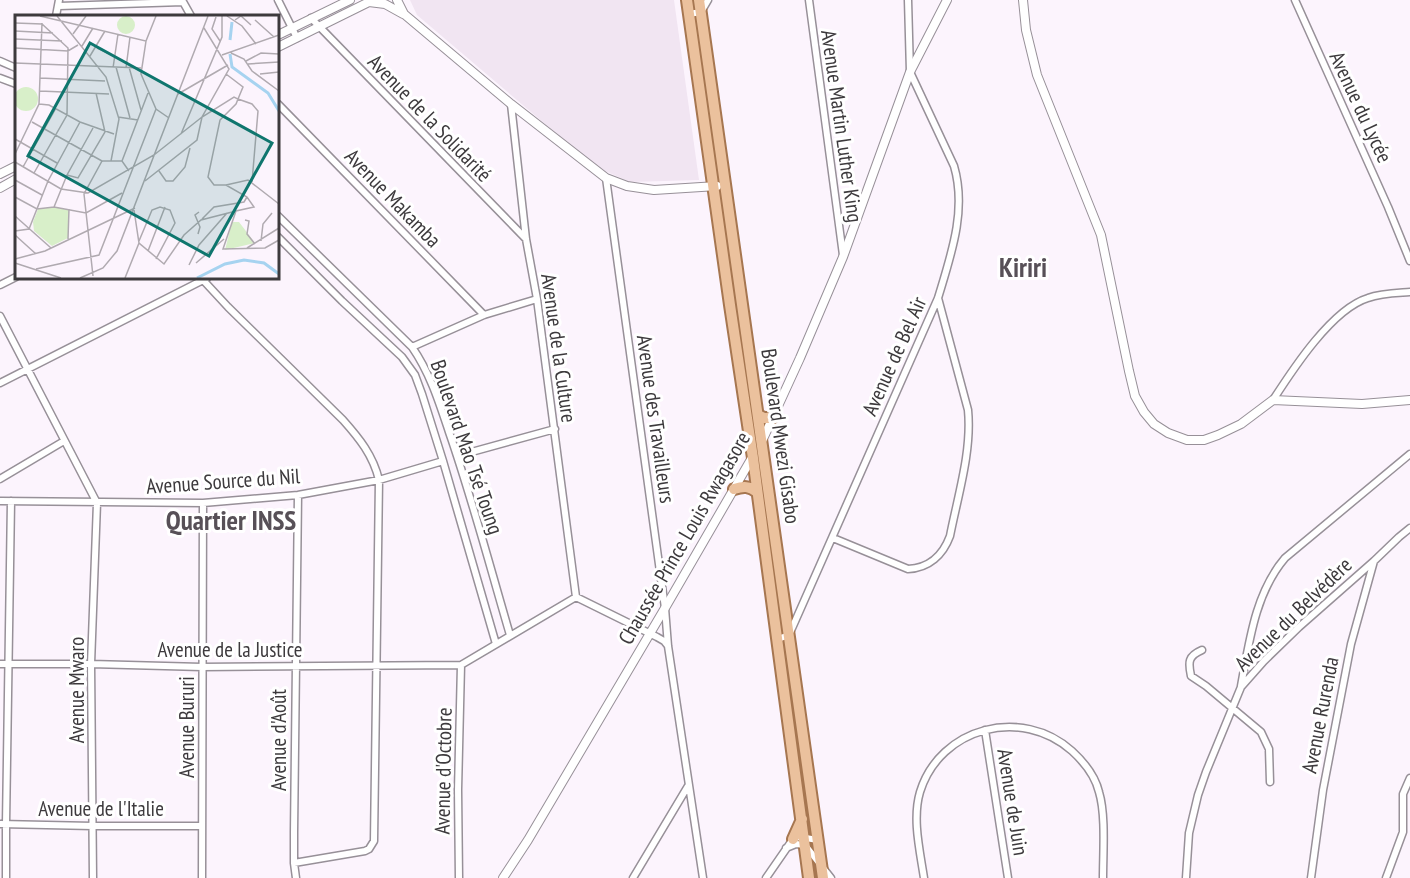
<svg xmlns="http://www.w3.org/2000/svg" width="1410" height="878" viewBox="0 0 1410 878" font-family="'PT Sans Narrow',sans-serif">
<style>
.built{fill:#f1e5f2}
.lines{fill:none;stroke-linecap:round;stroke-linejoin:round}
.minor-casing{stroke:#979098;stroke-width:9}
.tertiary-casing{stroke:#979098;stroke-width:10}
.primary-casing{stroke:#a67650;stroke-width:14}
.minor{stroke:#fff;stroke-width:6}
.tertiary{stroke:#fff;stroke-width:8}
.primary{stroke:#ebc19d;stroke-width:10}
.labels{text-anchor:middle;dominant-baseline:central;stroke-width:6;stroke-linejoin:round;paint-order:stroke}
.street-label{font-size:21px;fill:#3d3a3d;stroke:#fff}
.district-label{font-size:27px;font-weight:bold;fill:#575057;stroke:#fff}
.inset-river{fill:none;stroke:#a6d3f0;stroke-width:3}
.inset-road{fill:none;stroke:#b0aab0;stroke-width:1.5}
.view{fill:#0f766e;fill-opacity:0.15;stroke:#0f766e;stroke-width:3}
.inset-edge{fill:none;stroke:#3d3a3d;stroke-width:3}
</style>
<rect width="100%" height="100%" fill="#fcf4fd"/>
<!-- built -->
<path class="built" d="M410,0H674L699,180L630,182L605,171L584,157L417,15Z"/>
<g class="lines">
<!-- minor casing -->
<g class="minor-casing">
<path id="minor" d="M182,0L191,16
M278,0L297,38
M809,0L843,255
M1295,0L1388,207L1410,261
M59,6L183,2
M689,14L701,12L708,0
M56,16L59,0
M311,18L526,239
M0,61L16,68
M0,78L16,84
M278,104L484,315
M511,104L526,239L537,299L576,597
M606,178L665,608L668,646L703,878
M278,216L412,347C430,373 439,402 449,432C472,498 490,567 510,635
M278,237L342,301L402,357L415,375L422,394L443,461L496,644
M203,280L228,307L343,420C359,438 373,455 379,480L374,841L369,849L365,851L294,863
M0,285L16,277
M0,316L97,503L91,664L93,878
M412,347L484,315L537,299
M0,383L207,278
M1273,400C1293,369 1332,309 1368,298C1381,293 1396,293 1410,292
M457,456L555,429
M0,479L64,441
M0,501L203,503L298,495L379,480L443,461
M833,538L908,569C929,568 943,555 950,536C958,495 972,451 968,410L938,298
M778,639L789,635L938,298C951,255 967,210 954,166L910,72L908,0
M1202,650C1188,656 1188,662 1191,676L1206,686L1261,732L1269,749L1270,782
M0,664H91L202,667L461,665
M461,665L576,597L657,637L664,641L668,646
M1241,686C1249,643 1255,593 1285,558L1410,454
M985,730L1008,878
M0,824L93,826H202
M786,848L796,844L805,845L831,878
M6,878V824L11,501
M202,878L203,503
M296,878L294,863V832L298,495
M459,878L458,790L461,665
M633,878L688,786
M766,878L793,839L799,837L818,840
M924,878C920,851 912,819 920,792C940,727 1022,706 1072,751C1084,762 1095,775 1099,792C1106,815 1103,853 1103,878
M1186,878L1189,833L1198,795L1206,772L1241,687L1264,661L1299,627L1374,561L1399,537L1410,528
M1311,878L1323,790L1351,644L1374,561
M1386,878L1403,832V794L1410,778"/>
</g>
<!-- tertiary casing -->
<g class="tertiary-casing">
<path id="tertiary" d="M397,0L404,14L511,104L606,178L627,186L654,190L717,186
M1023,0L1026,30L1037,75L1101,235L1129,371L1135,396L1144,412L1154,424L1168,433L1187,440H1204L1218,435L1241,424L1273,400L1362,404L1410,400
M369,2L385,4L403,14
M278,35L350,0
M278,47L373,0
M0,174L16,166
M0,188L16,179
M762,441L800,358L843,257L910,72L947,0
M503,878L528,840L665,608L753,456"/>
</g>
<!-- primary casing -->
<g class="primary-casing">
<path id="primary" d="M687,0L730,305L753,458L809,878
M699,0L823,878
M758,415L764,418H772
M734,489C744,486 749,486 757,492
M793,839L802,819"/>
</g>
<!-- minor -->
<use href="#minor" class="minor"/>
<!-- tertiary -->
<use href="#tertiary" class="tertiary"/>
<!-- primary -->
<use href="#primary" class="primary"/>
</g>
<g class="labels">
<!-- street labels -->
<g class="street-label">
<text transform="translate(1361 107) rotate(65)">Avenue du Lycée</text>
<text transform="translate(430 118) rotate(46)">Avenue de la Solidarité</text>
<text transform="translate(842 126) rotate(82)">Avenue Martin Luther King</text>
<text transform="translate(393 198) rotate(46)">Avenue Makamba</text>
<text transform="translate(559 348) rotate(82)">Avenue de la Culture</text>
<text transform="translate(894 356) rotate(-66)">Avenue de Bel Air</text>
<text transform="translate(656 419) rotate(82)">Avenue des Travailleurs</text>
<text transform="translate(781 436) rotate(82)">Boulevard Mwezi Gisabo</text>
<text transform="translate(467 447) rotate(71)">Boulevard Mao Tsé Toung</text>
<text transform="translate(223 481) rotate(-4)">Avenue Source du Nil</text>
<text transform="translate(684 538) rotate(-60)">Chaussée Prince Louis Rwagasore</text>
<text transform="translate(1293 614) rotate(-44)">Avenue du Belvédère</text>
<text x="230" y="649">Avenue de la Justice</text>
<text transform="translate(76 690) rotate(-90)">Avenue Mwaro</text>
<text transform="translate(1320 715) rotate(-79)">Avenue Rurenda</text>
<text transform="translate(186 727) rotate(-90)">Avenue Bururi</text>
<text transform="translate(278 740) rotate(-90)">Avenue d'Août</text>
<text transform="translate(443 771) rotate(-89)">Avenue d'Octobre</text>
<text transform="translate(1013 802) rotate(81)">Avenue de Juin</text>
<text x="101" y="808">Avenue de l'Italie</text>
</g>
<!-- district labels -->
<g class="district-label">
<text x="1023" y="267">Kiriri</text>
<text x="231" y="520">Quartier INSS</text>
</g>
</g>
<!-- overview -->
<g transform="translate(15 15)">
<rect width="264" height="264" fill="#fcf4fd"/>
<path d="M102 10a9 9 0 1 1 18 0a9 9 0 1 1-18 0ZM-1 84a12 12 0 1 1 24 0a12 12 0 1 1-24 0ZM39,192L54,195L53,223L37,231L19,216L18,207L23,194ZM217,207H224L240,228L210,235Z" fill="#d8efc9"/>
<path class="inset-river" d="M215,25L217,7M215,39L217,52L253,78L264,96M182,263L210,249L229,245L249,248L264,259"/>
<path class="inset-road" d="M25,1L131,26L126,59L141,94L154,103M42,1L91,62L104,104L96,146M212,1L227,11L241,29M201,2L197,14L205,26M220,5L226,1L236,10M240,5L259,22M0,8L27,9L53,33L52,100L19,158M0,16L38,18M58,19L71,1M0,24L47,26M131,26L141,1M67,31L78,13M0,33L53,36L63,30M82,33L99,41M216,38L229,44L237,56L264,76M207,40L264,20M75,41L90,16M231,46L246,38L264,39M0,48L126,53M233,49L264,47M101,52L115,103M114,52L126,95M98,53L103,19M111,53L115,22M211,59L228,72L223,84L237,89L243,96L237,167M245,59L264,57M25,63L90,66M25,76L94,79M163,79L213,50M24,89L34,90L65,107L99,119M103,102L123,105M17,107L87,146M166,119L207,22V1M0,124L42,148M0,139L24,89L27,8M87,146H107L114,156M107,146L133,78M0,147L46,174L73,178L139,140L187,102L219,82L223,84L221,89L205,105L193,162L199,170H211L232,182L239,192L221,196L208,234L250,233L264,225M8,152L41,93M144,156L151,166H158L170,152L175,133M52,160L63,163L90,117L81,78M0,165L27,180M130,166L182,125L187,102L214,54L189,13M211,170L233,165L264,189M0,182L22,194L39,192L71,198L107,178M39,192L52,160L78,113M119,195L124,228L149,249L169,220L186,205L221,196M0,201L36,233M187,204L199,192L229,187L232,182M230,205L234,206L232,219L240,229M0,216L14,214L33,166L65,107M183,219L185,212L180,200L184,197M0,220L21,239M53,224L54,194M124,226L137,195L145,192L155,195L160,208L141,244M246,226L248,209L257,198M232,233L264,213M133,236L150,192M0,244L30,236L120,193M0,248L46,263M181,248L209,224M174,250L184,230L212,198M21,254L84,240L141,94M78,261L69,179L87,146M65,263L88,253L102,236L193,1M110,263L124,228"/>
<path class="view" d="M75,28L257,128L194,241L13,141Z"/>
<rect width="264" height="264" class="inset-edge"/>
</g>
</svg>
